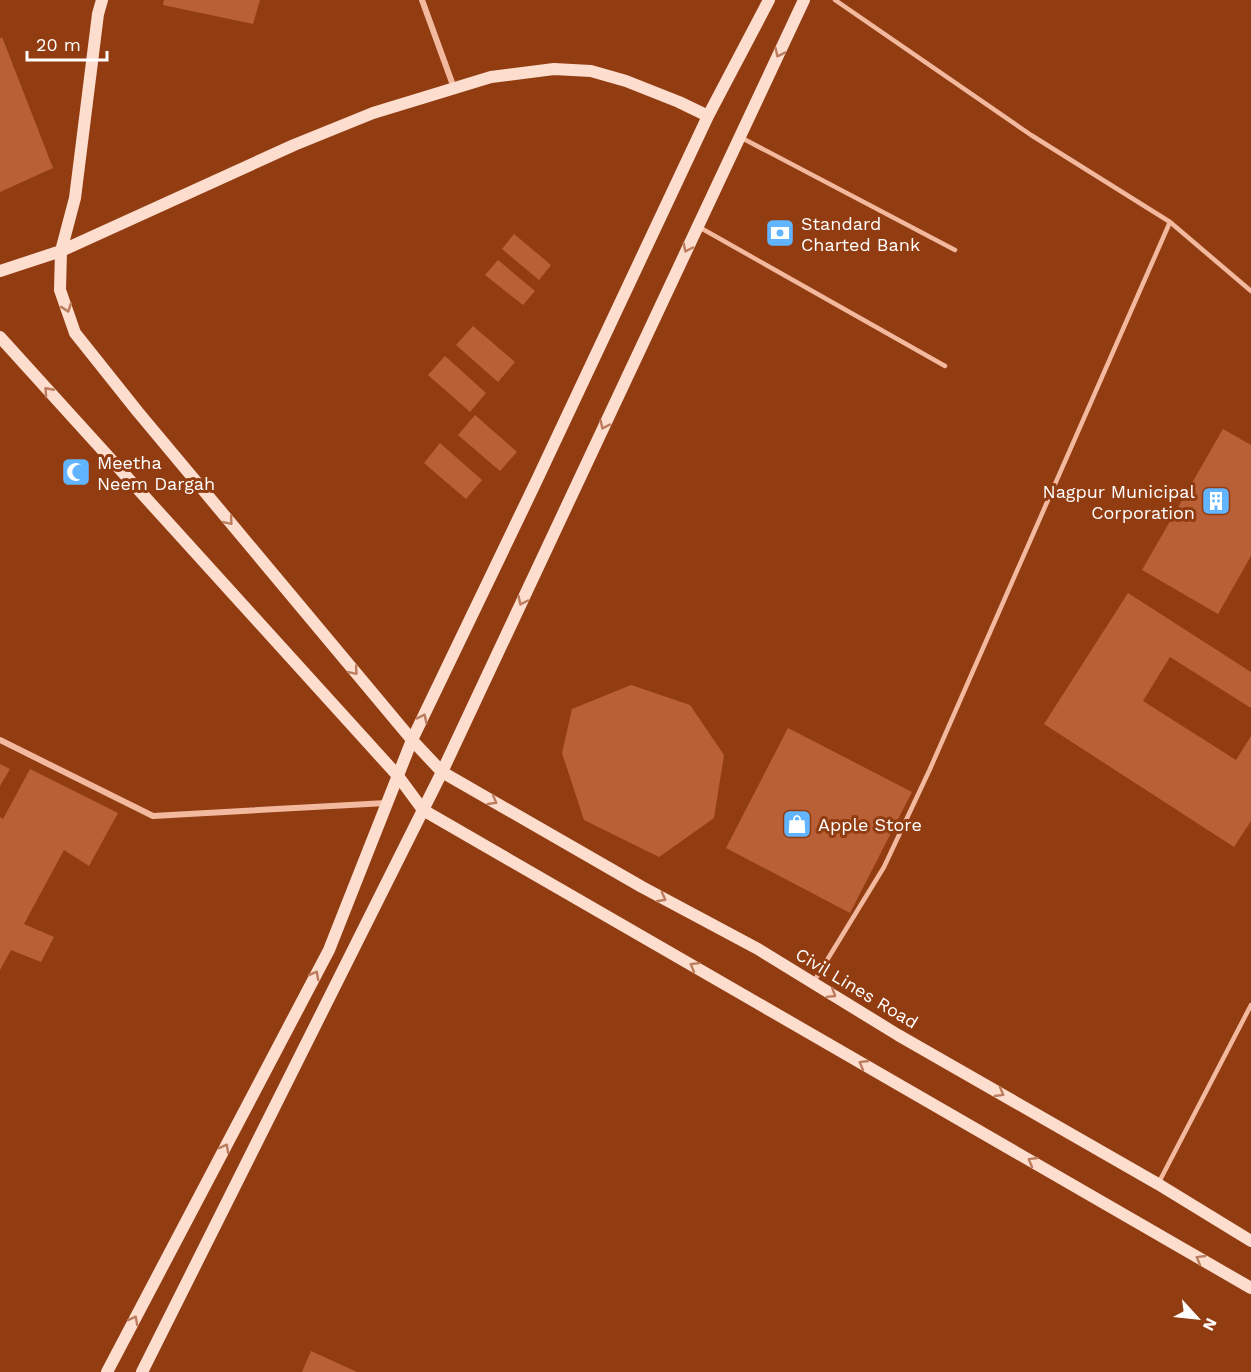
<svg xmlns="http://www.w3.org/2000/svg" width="1251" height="1372" viewBox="0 0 1251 1372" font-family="'Work Sans',sans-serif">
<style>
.building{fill:#ba6036}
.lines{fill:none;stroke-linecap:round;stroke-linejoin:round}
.lane{stroke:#f2b99f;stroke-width:4.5}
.street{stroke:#f2b99f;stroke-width:6}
.secondary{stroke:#fcddce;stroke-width:12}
.oneway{stroke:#bc7c5d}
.labels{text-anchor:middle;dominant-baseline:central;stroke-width:6;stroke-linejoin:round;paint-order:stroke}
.poi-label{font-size:18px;fill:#fff;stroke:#923c12;text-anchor:start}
.street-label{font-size:18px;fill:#fff;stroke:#923c12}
</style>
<rect width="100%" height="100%" fill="#923c12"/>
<!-- building -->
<path class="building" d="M164,0H260L253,24L163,5Z
M2,37L53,168L0,192V39Z
M514,234L551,265L539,280L502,249Z
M498,260L535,291L523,305L485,275Z
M473,326L515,362L498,382L456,345Z
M445,356L486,393L470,412L428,375Z
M475,415L517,452L500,471L458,435Z
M1223,429L1251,445V556L1218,614L1142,570Z
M440,443L482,480L466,499L424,463Z
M1128,593L1251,672V708L1170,657L1143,701L1236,760L1251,736V821L1234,847L1044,724Z
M631,685L690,705L724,755L714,818L659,857L584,820L562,753L572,709Z
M788,728L912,792L850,913L726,848Z
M0,764L10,769L0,786Z
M30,769L118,813L89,866L64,850L24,924L54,937L41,962L11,950L0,970V817L3,819Z
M311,1351L357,1372H302Z"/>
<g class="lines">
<!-- lane -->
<path class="lane" d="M835,0L1031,135L1170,222L1251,291
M740,137L955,250
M699,227L945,366
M813,983L884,867L930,769L1170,222
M1158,1184L1251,1005"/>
<!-- street -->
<path class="street" d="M422,0L454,88
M0,740L153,816L386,803"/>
<!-- secondary -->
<path class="secondary" d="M102,0L98,14L75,198L61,251L60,290L75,333L138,412L412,740L442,772L642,887L758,949L898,1035L1158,1184L1251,1241
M0,271L61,251L294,145L373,113L491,77L554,69L591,71L626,81L679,102L708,116
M0,337L398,776L423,810L1251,1288
M107,1372L329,950L412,740L535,484L708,116L769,0
M142,1372L442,772L804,0"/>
</g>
<!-- one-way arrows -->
<defs><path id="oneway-chevron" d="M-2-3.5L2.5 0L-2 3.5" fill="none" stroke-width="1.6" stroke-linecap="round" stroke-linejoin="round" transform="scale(1.5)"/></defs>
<g class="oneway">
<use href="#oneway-chevron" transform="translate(779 53) rotate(116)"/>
<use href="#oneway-chevron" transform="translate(687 248) rotate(115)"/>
<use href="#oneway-chevron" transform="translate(67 308) rotate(71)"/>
<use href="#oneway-chevron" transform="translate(48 391) rotate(-132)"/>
<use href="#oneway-chevron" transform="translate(604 425) rotate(115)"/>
<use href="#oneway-chevron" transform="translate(229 521) rotate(50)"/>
<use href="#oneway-chevron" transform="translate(522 601) rotate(115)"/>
<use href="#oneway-chevron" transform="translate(354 671) rotate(50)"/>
<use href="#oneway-chevron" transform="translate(423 718) rotate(-64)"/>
<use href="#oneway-chevron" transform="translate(493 801) rotate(30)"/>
<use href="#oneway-chevron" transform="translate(662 898) rotate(28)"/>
<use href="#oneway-chevron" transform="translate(694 966) rotate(-150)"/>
<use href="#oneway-chevron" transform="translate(315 975) rotate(-62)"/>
<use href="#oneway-chevron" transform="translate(832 994) rotate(32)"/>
<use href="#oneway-chevron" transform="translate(863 1064) rotate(-150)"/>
<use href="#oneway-chevron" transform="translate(1000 1093) rotate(30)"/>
<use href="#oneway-chevron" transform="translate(225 1148) rotate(-62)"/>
<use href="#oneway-chevron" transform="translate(1032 1161) rotate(-150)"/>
<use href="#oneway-chevron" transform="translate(1200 1259) rotate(-150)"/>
<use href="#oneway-chevron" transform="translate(134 1320) rotate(-62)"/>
</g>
<!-- icons -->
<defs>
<g id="bank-square" transform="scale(1.5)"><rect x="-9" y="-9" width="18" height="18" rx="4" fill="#61b4ff" stroke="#923c12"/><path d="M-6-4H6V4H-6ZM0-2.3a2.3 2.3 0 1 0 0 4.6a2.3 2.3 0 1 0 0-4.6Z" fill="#fff"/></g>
<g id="mosque-square" transform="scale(1.5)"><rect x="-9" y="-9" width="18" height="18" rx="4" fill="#61b4ff" stroke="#923c12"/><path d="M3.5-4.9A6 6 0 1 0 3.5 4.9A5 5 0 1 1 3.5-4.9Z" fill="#fff"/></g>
<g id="building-square" transform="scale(1.5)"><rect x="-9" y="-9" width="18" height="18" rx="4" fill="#61b4ff" stroke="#923c12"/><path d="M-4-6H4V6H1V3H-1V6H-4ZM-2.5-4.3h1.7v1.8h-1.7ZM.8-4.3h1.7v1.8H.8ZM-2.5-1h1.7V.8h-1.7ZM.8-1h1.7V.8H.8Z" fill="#fff"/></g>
<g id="shop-square" transform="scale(1.5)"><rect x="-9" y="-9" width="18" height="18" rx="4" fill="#61b4ff" stroke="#923c12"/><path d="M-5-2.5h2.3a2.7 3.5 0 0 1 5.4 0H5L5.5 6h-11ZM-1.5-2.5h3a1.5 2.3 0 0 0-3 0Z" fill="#fff"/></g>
</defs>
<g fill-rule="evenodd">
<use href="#bank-square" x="780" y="233"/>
<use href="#mosque-square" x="76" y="472"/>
<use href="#building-square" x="1216" y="501"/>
<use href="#shop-square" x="797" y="824"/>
</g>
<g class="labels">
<!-- poi labels -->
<g class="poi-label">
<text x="801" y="223">Standard<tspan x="801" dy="21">Charted Bank</tspan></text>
<text x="97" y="462">Meetha<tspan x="97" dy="21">Neem Dargah</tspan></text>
<text x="1195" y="491" text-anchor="end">Nagpur Municipal<tspan x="1195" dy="21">Corporation</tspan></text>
<text x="818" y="824">Apple Store</text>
</g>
<!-- street labels -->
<g class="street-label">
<text transform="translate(857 988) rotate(31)">Civil Lines Road</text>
</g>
</g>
<!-- north arrow -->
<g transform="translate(1197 1318) rotate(117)" stroke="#923c12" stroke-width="4.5" paint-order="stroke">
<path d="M0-4.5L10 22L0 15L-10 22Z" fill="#ffffff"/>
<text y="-9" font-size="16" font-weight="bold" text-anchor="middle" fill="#ffffff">N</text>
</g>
<!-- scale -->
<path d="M27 51v9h80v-9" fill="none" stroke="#ffffff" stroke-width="3"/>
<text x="36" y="51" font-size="18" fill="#ffffff" stroke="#923c12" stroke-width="4.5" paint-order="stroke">20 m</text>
</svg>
